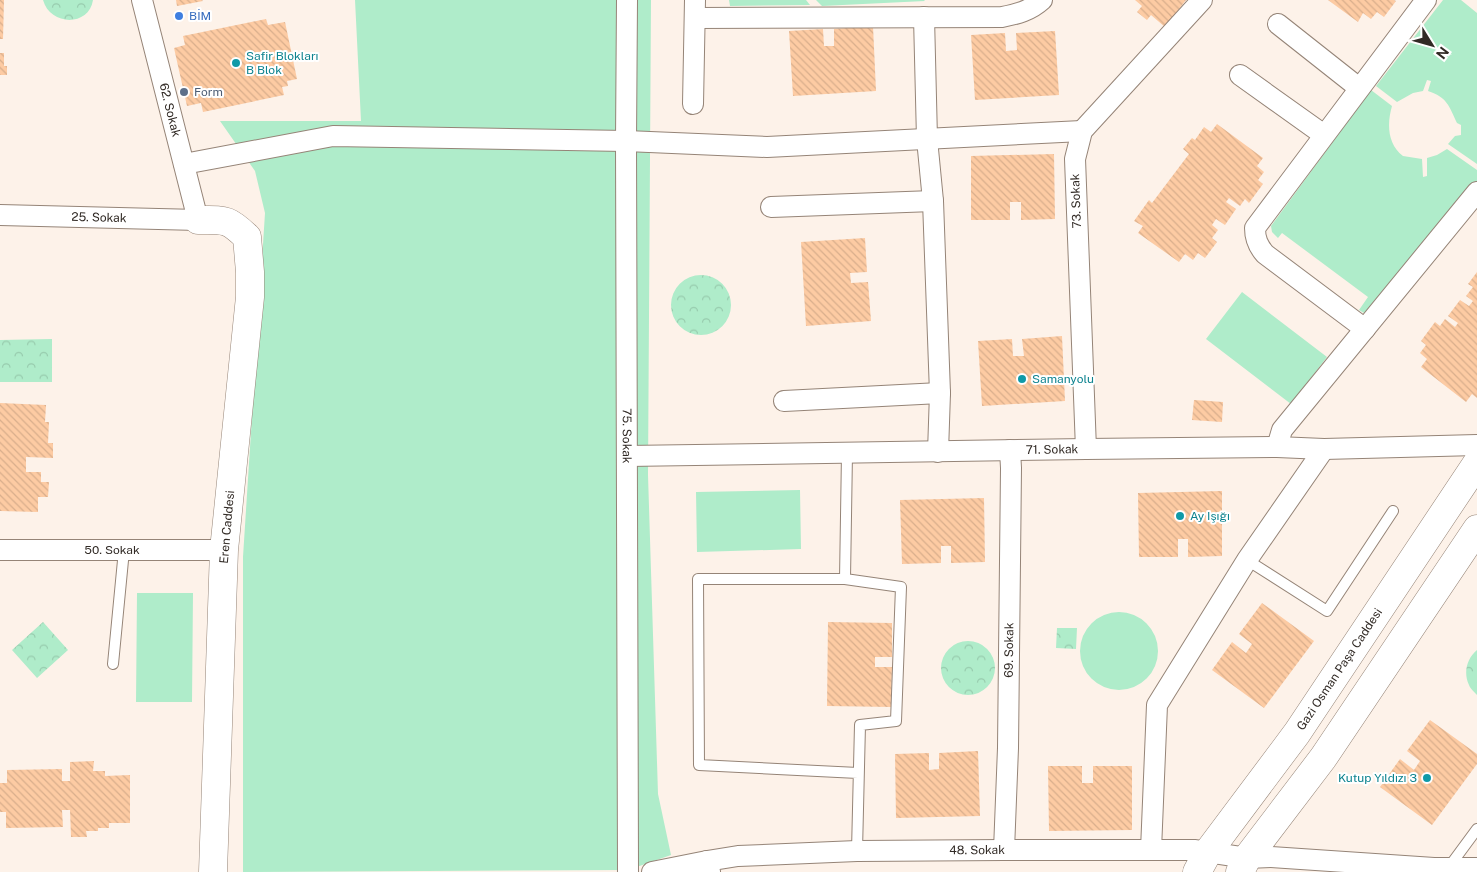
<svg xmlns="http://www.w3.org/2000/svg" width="1477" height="872" viewBox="0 0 1477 872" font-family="'Public Sans',sans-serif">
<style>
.grass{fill:#afecca}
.park{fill:url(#park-crowns)}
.building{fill:url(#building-back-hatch)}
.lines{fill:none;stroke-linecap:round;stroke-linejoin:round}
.lane-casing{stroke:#958477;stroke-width:12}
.street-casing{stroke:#958477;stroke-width:22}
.secondary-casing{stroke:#958477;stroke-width:29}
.lane{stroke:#fff;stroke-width:10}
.street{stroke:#fff;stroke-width:20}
.secondary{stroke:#fff;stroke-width:28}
.shop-dot{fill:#3f7fe0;stroke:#fff;stroke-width:2}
.culture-dot{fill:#0f9aa8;stroke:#fff;stroke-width:2}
.service-dot{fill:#5c6f8a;stroke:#fff;stroke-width:2}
.labels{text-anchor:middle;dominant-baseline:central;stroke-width:4;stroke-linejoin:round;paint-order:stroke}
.shop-label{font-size:12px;fill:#366cbe;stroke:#fff;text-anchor:start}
.culture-label{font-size:12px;fill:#0d838f;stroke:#fff;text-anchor:start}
.service-label{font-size:12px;fill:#4e5e75;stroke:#fff;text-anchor:start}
.street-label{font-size:12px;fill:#312a25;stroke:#fff}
</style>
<defs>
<pattern id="park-crowns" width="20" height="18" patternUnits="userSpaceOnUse" patternTransform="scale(1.25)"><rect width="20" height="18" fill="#afecca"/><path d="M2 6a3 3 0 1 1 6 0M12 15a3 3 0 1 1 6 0" fill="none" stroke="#97cbad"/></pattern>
<pattern id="building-back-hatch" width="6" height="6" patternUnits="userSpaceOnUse" patternTransform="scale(1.25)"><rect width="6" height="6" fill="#fdcba3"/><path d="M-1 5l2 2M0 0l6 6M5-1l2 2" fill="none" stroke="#d9ae8c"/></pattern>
</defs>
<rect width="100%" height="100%" fill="#fdf2e9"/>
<!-- grass -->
<path class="grass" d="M355,0H651L648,475L658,794L671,855L628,870L243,872V557L265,213L255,171L220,121H361Z
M729,0H806L810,5L730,6Z
M816,0H924L925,1L822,6Z
M1443,0H1461L1477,13V164L1448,144L1455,136L1461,135V125L1457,123C1449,106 1447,97 1428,91L1431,81L1427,80L1423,91L1413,93L1397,102L1376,86Z
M1371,90L1392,106C1387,123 1387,144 1403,156L1422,159L1423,177L1427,176V158L1437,155L1447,149L1477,170V181L1381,309L1364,313L1359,310L1368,297L1282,233L1278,238L1272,232L1271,226Z
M1242,292L1327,357L1291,404L1206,339Z
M800,490L801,549L697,552L696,492Z
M137,593H193L192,702H136Z
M1080 651a39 39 0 1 1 78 0a39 39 0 1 1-78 0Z"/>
<!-- park -->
<path class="park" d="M43,0H93C89,27 50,26 43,0Z
M671 305a30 30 0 1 1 60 0a30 30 0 1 1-60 0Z
M52,339V382H0V340Z
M43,622L68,650L37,678L12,650Z
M1057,628H1077L1076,649L1056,648Z
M941 668a27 27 0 1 1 54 0a27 27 0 1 1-54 0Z
M1477,650V695C1474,692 1470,688 1469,685C1463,673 1467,658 1477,650Z"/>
<!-- building -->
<path class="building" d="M0,0H4L3,39H0Z
M176,0H202L203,1L177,6Z
M1135,0H1186L1165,27L1151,15L1147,20L1137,12L1142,6Z
M1328,0H1394L1396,1L1384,17L1377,12L1371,19L1363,13L1358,22Z
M266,19L268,25L285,22L297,79L287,81L288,86L282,87L284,95L203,112L201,103L187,106L174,48L185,45L183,36Z
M873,26L876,91L793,96L789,31L823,29L824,46H834V29Z
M1055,31L1059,95L975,100L971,35L1005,33L1006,51L1017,50L1016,33Z
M0,53H4V66H7V75H0Z
M1217,124L1263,158L1257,166L1264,172L1258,180L1263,184L1249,203L1245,199L1240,206L1229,198L1226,202L1236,209L1225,225L1216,219L1212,225L1218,230L1212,238L1217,242L1205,258L1198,253L1193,260L1185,254L1179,262L1138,233L1143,226L1134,221L1149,200L1152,203L1189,154L1183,149L1192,138L1195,140L1204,127L1211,132Z
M1054,154L1055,219L1021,220V202H1010V220H971V156Z
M865,238L867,272L850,273L851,283L868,282L871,321L806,326L801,242Z
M1477,272V398L1472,394L1466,402L1421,367L1427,359L1420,353L1426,345L1421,341L1435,322L1440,326L1445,319L1455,327L1458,323L1448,316L1460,300L1469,306L1473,301L1466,296L1473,287L1468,284Z
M1062,336L1065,401L982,406L978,341L1012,339L1013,356H1024L1022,339Z
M1194,400L1223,402L1222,422L1192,420Z
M0,403L46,405L45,422H49L48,443H53V458L26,457V472H41V482H49L48,497H38V512L0,511Z
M1222,491V556L1188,557V539H1178V557H1139L1138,493Z
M984,498L985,562L951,563V546H941V563L902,564L900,500Z
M1262,603L1314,641L1264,708L1212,670L1232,642L1246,653L1252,644L1239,634Z
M828,622L892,623V657H875V667H892L891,707L827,706Z
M1430,720L1477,754V764L1432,825L1380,787L1400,759L1414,770L1420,761L1407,751Z
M978,751L980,816L896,818L895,754L929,753V770L939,769V753Z
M94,761L93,771H105V776L130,775V823H109V828H98V831H86L87,837H71L70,810H62L63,827L6,828V812H0V783H7V770L62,769V781H70V762Z
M1048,766H1082V783H1093V766H1132V830L1049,831Z"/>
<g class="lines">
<!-- lane casing -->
<g class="lane-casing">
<path id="lane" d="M847,453L845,579L901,587L896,721L860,725L857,851
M1247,560L1327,611L1393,511
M845,579H698L699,765L858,773
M113,664L124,550
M1449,867L1477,829"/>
</g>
<!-- street casing -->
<g class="street-casing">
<g id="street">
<path id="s1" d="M627,0L626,141L628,872"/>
<path d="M924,17L927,139L933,201L940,393L938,452"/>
<path d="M695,18L1002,17C1017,14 1030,11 1042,0"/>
<path d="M1278,24L1359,88"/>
<path d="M1240,75L1324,135"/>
<path d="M693,104L695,0"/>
<path d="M184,164L333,136L626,141L767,147L1082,131"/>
<path d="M771,207L933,201"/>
<path id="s2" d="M0,215L198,220L142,0"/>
<path d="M1365,329L1265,254C1258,246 1255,239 1255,228L1426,0"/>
<path d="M784,401L940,393"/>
<path d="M1277,447L1282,430L1477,192"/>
<path d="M1086,449L1075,159L1082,131L1202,0"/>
<path id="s3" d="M627,456L1086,449L1277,447L1324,449L1477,445"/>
<path id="s4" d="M0,550H224"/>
<path id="s5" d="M1004,850L1008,748L1011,468L1010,450"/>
<path d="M1151,850L1157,705L1247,560L1324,449"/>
<path d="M652,872L707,861"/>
<path id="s6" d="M710,872L707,861L738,856L857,851L1004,850H1194L1247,858L1271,857L1434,868H1477"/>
</g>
</g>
<!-- secondary casing -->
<g class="secondary-casing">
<g id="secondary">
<path d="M198,220C225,220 227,218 247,237L250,272V297L224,550L213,872"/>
<path id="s7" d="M1197,872L1208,852L1297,733L1477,463"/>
<path d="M1240,872L1247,858L1323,758L1477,529"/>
</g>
</g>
<!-- lane -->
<use href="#lane" class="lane"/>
<!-- street -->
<use href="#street" class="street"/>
<!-- secondary -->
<use href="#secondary" class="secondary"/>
</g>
<!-- markers -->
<circle class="shop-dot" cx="179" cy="16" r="5"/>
<g class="culture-dot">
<circle cx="236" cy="63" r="5"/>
<circle cx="1022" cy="379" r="5"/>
<circle cx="1180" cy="516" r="5"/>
<circle cx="1427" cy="778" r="5"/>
</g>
<circle class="service-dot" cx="184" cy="92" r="5"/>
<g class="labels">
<!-- shop labels -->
<g class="shop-label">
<text x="189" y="16">BİM</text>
</g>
<!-- culture labels -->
<g class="culture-label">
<text x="246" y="56">Safir Blokları<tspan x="246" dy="14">B Blok</tspan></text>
<text x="1032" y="379">Samanyolu</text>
<text x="1190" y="516">Ay Işığı</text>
<text x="1417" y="778" text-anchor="end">Kutup Yıldızı 3</text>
</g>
<!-- service labels -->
<g class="service-label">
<text x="194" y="92">Form</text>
</g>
<!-- street labels -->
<g class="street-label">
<text transform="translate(170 110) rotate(76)">62. Sokak</text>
<text transform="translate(1076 201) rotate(-92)">73. Sokak</text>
<text stroke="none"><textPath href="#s2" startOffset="99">25. Sokak</textPath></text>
<text stroke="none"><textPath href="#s1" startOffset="436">75. Sokak</textPath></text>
<text stroke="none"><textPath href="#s3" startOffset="425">71. Sokak</textPath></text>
<text transform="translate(227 527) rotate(-85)">Eren Caddesi</text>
<text stroke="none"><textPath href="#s4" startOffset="112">50. Sokak</textPath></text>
<text stroke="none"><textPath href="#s5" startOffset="200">69. Sokak</textPath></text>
<text stroke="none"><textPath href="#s7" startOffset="248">Gazi Osman Paşa Caddesi</textPath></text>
<text stroke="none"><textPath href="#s6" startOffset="282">48. Sokak</textPath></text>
</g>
</g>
<!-- north arrow -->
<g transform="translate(1432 45) rotate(127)" stroke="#ffffff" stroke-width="4" paint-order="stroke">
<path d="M0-4L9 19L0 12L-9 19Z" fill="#312a25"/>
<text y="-8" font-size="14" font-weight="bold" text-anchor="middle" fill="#312a25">N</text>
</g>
</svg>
